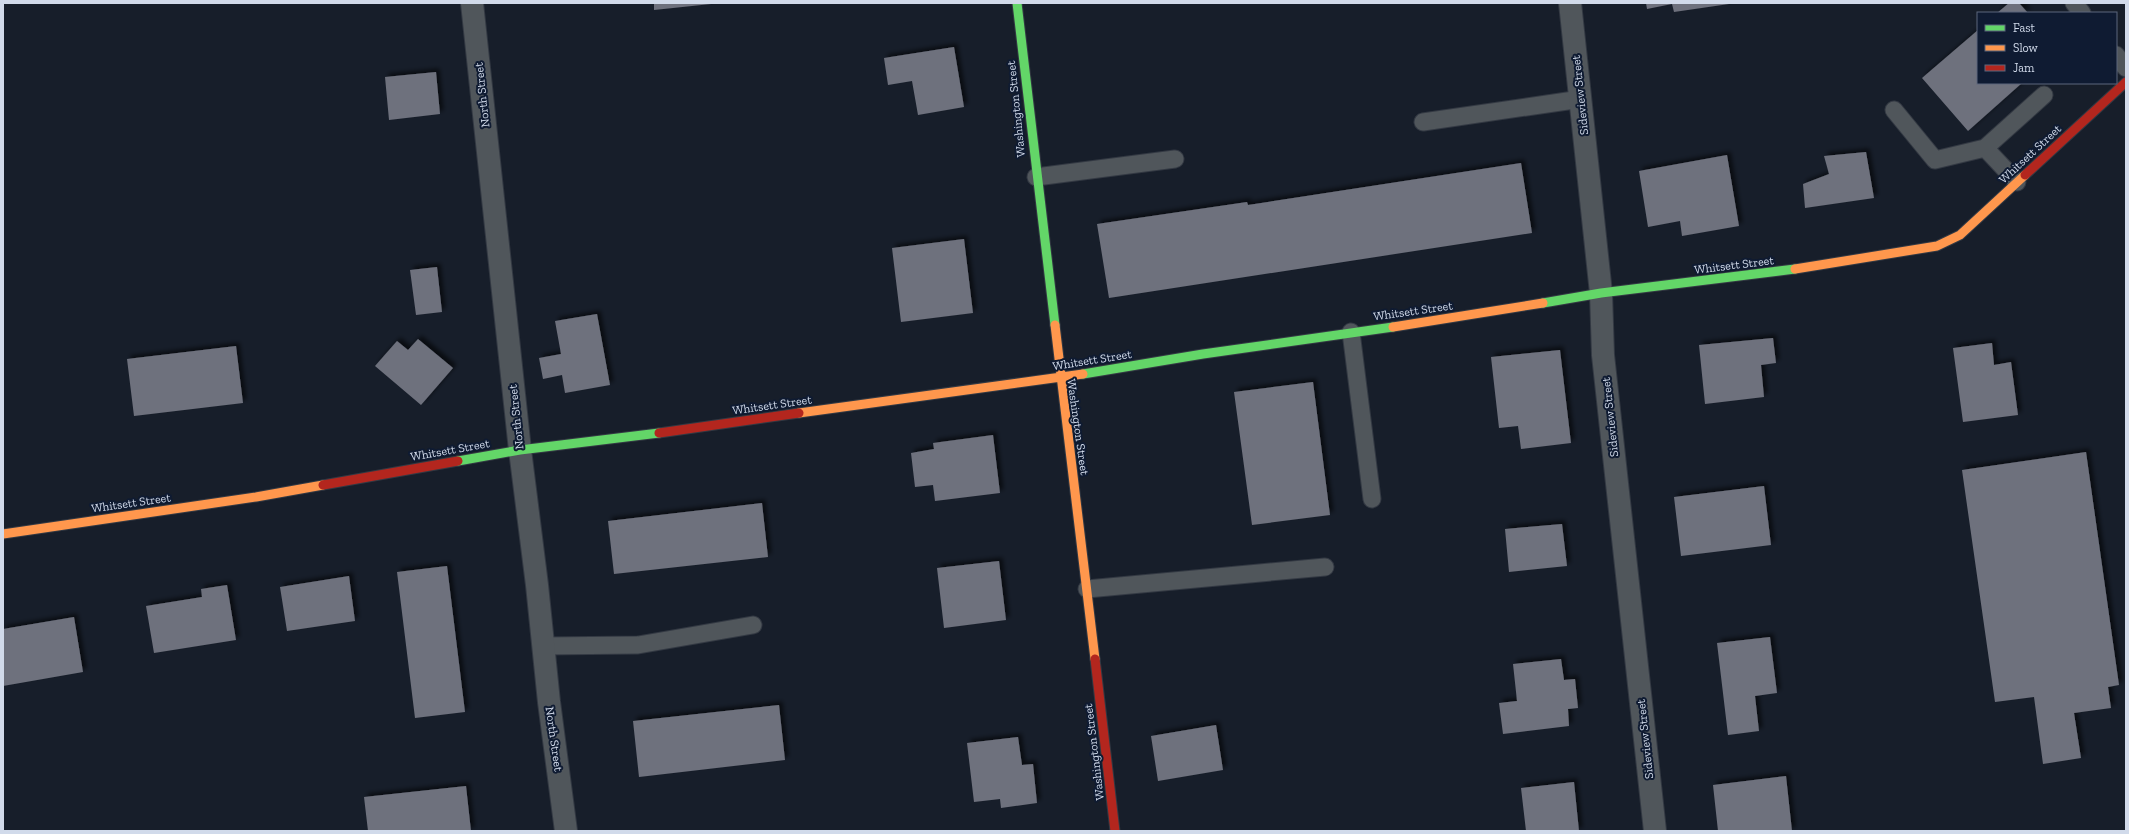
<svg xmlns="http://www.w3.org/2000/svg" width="2129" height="834" viewBox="0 0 2129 834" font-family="'Zilla Slab',serif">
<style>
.building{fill:#6e717d;filter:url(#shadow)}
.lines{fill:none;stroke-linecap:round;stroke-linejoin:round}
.lane-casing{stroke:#333943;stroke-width:19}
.street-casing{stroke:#333943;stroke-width:24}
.fast-casing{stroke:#333943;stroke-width:11}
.slow-casing{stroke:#333943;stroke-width:11}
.jam-casing{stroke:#333943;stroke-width:11}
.lane{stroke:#50565b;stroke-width:17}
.street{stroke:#50565b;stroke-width:22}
.fast{stroke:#63d668;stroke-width:9}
.slow{stroke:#ff974d;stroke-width:9}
.jam{stroke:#b3261e;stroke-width:9}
.labels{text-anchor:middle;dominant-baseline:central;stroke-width:4;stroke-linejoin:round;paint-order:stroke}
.street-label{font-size:12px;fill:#d1daea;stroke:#0f1b32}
</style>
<defs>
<filter id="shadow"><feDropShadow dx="3.5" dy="-3.5" stdDeviation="2" flood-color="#0009"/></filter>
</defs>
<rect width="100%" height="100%" fill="#171e2a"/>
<!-- building -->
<path class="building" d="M654,3H711V4L654,10Z
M1646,3H1729V4L1674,12L1672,4L1647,9Z
M2009,3H2019L2028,13H1997Z
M1978,30V83H2022L1968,131L1922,78Z
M954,47L964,107L918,115L912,81L888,85L884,58Z
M436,72L440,114L389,120L385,77Z
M1866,152L1874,198L1805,208L1803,184L1829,174L1824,156Z
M1727,155L1739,226L1682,236L1680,221L1648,227L1639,171Z
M1521,163L1532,233L1109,298L1097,224L1247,202L1248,205Z
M964,239L973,313L901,322L892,248Z
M437,267L442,312L416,315L410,270Z
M597,314L610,385L565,393L562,375L543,379L539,358L561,354L555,321Z
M1773,338L1776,363L1761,365L1764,397L1705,404L1699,345Z
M418,339L453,368L421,405L375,366L397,341L408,350Z
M1992,343L1994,365L2011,362L2018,415L1963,422L1953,348Z
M236,346L243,403L134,416L127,359Z
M1560,350L1571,443L1521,449L1518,426L1499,428L1491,357Z
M1313,382L1330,515L1252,525L1234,392Z
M993,435L1000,493L935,501L933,485L915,487L911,453L934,449L933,443Z
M2086,452L2119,685L2108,687L2111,708L2074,713L2081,758L2043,764L2034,697L1995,702L1962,470Z
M1764,486L1771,545L1681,556L1674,497Z
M762,503L768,557L614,574L608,521Z
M1562,524L1567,566L1509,572L1505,529Z
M999,561L1006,620L944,628L937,568Z
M447,566L465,712L415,718L397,572Z
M349,576L355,621L287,631L280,587Z
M227,585L236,640L154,653L146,606L202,597L201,589Z
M74,617L83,672L3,686V629Z
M1770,637L1777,693L1755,696L1759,731L1728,735L1717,643Z
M1561,659L1564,680L1575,679L1578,708L1568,709L1569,726L1503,734L1499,703L1517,701L1513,664Z
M779,705L785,760L639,777L633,721Z
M1216,725L1223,770L1158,781L1151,736Z
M1018,737L1022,765L1033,764L1037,803L1001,808L1000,799L974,802L967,743Z
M1786,776L1792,831H1718L1713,785Z
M1574,782L1579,831H1526L1521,788Z
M466,786L471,831H368L364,797Z"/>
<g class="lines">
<!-- lane casing -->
<g class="lane-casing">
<path id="lane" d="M2074,3L2082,13
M2116,55L2126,68
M1894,110L1935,160L1985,148L2017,182
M1423,122L1581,99
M1985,148L2044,95
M1036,177L1175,159
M1351,332L1372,499
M1087,589L1325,567
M543,646L638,645L753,625"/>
</g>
<!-- street casing -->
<g class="street-casing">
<path id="street" d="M472,3L520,450L537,585L549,702L566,831
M1570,3L1601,293L1603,355L1655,831"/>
</g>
<!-- fast casing -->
<g class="fast-casing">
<path id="fast" d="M1017,3L1055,325
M1543,303L1601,293L1795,269
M1083,374L1203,354L1393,327
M458,461L520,450L659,433"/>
</g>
<!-- slow casing -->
<g class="slow-casing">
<path id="slow" d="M1795,269L1937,246L1960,235L2025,175
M1055,325L1095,659
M1393,327L1543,303
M799,413L1083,374
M3,534L256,497L323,485"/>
</g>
<!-- jam casing -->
<g class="jam-casing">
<path id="jam" d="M2025,175L2126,82
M659,433L799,413
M323,485L458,461
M1095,659L1115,831"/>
</g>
<!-- lane -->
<use href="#lane" class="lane"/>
<!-- street -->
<use href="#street" class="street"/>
<!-- fast -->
<use href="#fast" class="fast"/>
<!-- slow -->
<use href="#slow" class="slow"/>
<!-- jam -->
<use href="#jam" class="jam"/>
</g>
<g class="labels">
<!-- street labels -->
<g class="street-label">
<text transform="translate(482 95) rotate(-96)">North Street</text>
<text transform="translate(1580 95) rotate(-96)">Sideview Street</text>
<text transform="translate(1016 109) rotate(-96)">Washington Street</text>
<text transform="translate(2030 154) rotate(-43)">Whitsett Street</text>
<text transform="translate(1734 265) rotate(-7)">Whitsett Street</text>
<text transform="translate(1413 311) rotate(-8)">Whitsett Street</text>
<text transform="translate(1092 360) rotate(-9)">Whitsett Street</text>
<text transform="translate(772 405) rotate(-8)">Whitsett Street</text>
<text transform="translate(516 417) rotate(-96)">North Street</text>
<text transform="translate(1610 417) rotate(-96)">Sideview Street</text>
<text transform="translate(1078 427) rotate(82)">Washington Street</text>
<text transform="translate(450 450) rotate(-10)">Whitsett Street</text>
<text transform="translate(131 503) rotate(-8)">Whitsett Street</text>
<text transform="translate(554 739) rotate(82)">North Street</text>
<text transform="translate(1645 739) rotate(-96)">Sideview Street</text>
<text transform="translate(1094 752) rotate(-97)">Washington Street</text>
</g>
</g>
<!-- border -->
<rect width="2129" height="834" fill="none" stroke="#d1daea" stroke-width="8"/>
<!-- legend -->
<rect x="1977" y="12" width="140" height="72" fill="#0f1b32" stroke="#5d677c"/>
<rect x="1985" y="25" width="20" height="6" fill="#63d668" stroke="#5d677c"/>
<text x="2013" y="32" font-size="12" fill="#d1daea">Fast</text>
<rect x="1985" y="45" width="20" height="6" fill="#ff974d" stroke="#5d677c"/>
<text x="2013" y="52" font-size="12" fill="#d1daea">Slow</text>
<rect x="1985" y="65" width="20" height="6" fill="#b3261e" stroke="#5d677c"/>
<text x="2013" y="72" font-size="12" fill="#d1daea">Jam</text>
</svg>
